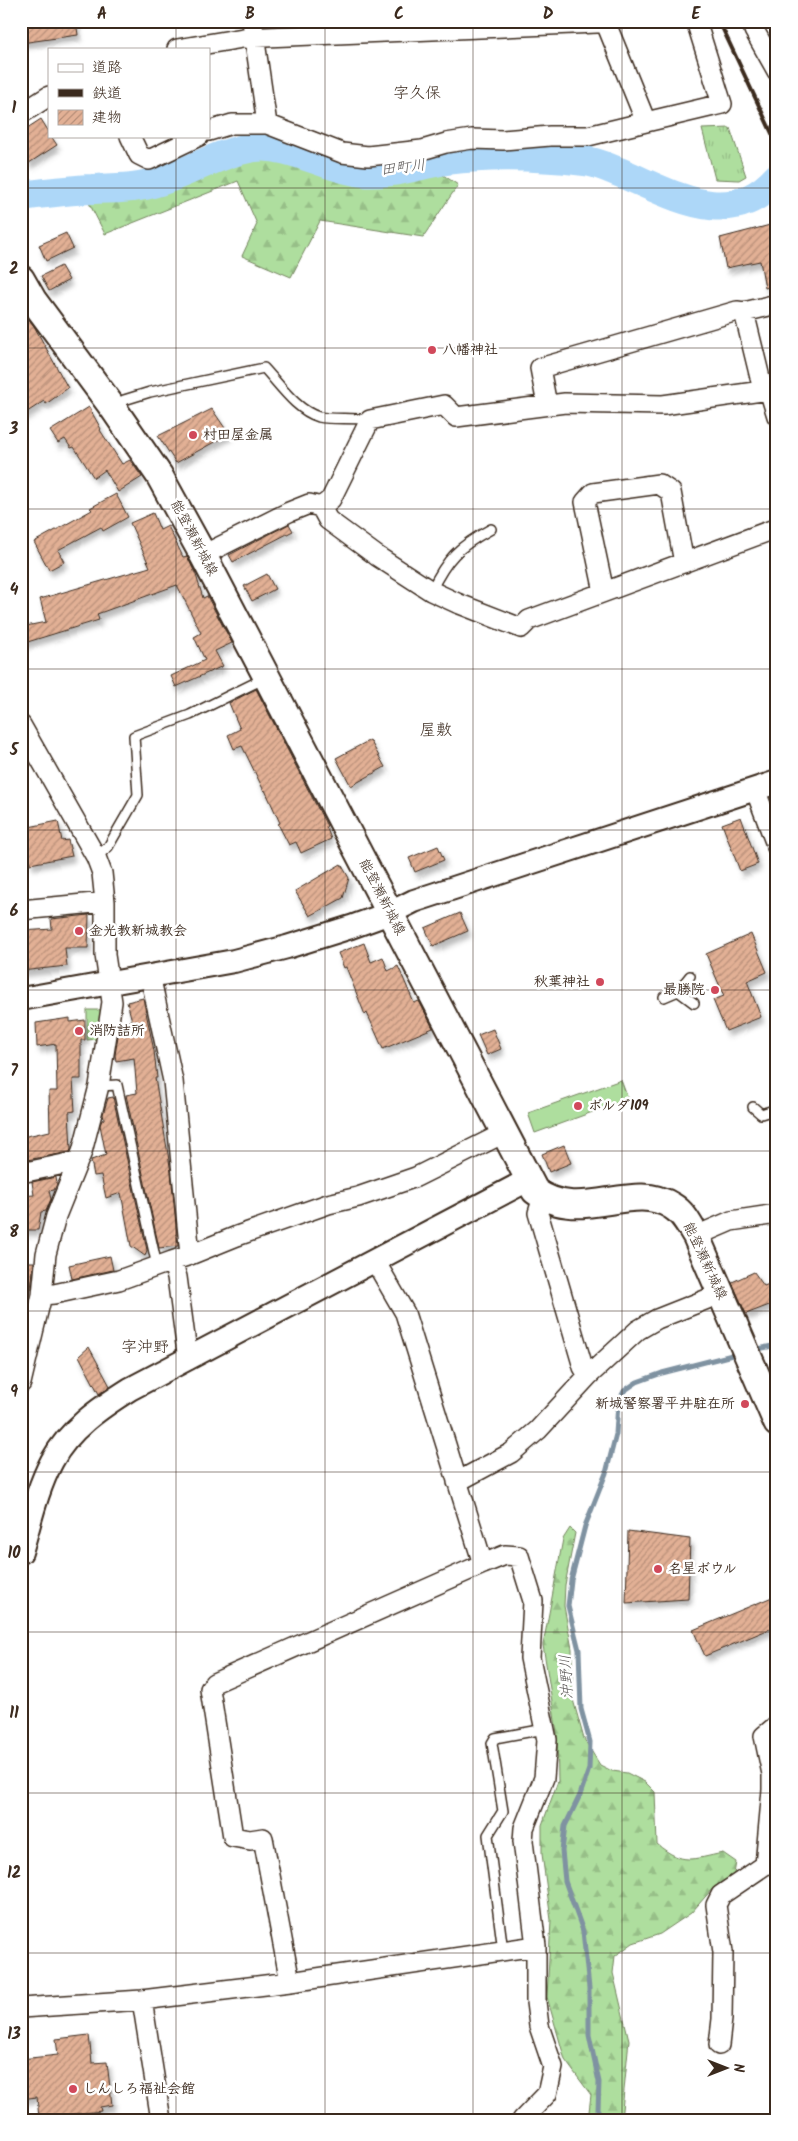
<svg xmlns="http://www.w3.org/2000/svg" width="798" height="2141" viewBox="0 0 798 2141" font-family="Kalam,'Klee One',sans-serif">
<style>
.grass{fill:#aede9e;stroke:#74845e}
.forest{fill:url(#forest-firs);stroke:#74845e}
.park{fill:url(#park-tufts);stroke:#74845e}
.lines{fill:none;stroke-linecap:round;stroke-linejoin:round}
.stream{stroke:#7f92a1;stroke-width:5}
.river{stroke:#add7f8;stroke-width:30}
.building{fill:url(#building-hatch);stroke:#3b2a1e;filter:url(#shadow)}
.service-casing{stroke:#3b2a1e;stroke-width:12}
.minor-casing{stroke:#3b2a1e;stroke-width:22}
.tertiary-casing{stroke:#3b2a1e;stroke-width:26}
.secondary-casing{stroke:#3b2a1e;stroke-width:30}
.service{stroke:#fff;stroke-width:9}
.minor{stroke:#fff;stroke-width:19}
.tertiary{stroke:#fff;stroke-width:22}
.secondary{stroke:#fff;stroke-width:26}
.rail{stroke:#3b2a1e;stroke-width:4}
.grid{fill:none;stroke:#3b2a1e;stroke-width:1;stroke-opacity:0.55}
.poi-dot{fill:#d1495b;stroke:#fff;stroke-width:2}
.labels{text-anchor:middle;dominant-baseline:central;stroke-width:5;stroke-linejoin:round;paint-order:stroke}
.poi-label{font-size:14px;font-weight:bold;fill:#3b2a1e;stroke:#fff;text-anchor:start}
.street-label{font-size:14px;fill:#3b2a1e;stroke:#fff}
.water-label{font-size:15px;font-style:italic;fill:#585554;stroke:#fff}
.quarter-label{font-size:16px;fill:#3b2a1e;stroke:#fff}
.neatline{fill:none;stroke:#3b2a1e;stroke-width:2}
.grid-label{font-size:16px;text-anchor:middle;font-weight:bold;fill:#3b2a1e}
</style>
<defs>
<pattern id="forest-firs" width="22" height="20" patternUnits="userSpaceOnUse" patternTransform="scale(1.25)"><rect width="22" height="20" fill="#aede9e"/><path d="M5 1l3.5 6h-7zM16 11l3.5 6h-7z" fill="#97bf88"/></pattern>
<pattern id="park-tufts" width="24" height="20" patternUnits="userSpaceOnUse" patternTransform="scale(1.25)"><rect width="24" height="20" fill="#aede9e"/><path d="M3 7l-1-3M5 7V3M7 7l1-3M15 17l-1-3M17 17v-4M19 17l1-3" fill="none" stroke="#97bf88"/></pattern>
<pattern id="building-hatch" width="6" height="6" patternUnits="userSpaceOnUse" patternTransform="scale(1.25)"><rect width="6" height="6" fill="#e2b095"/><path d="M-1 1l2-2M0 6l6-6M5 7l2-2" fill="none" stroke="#b88f79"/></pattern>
<filter id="shadow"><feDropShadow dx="3" dy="5.5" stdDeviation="2.5" flood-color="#0004"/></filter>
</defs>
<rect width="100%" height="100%" fill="#fff"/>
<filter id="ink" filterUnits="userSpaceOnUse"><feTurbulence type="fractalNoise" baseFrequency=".02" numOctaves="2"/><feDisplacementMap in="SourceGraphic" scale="10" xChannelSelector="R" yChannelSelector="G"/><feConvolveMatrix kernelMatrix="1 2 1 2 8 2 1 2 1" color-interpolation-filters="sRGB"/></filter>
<g filter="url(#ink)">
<!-- grass -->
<path class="grass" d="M621,1080L628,1099L535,1133L528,1113Z"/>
<!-- forest -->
<path class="forest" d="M259,155L302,165L353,183L391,184L440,173L458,185L423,237L320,221L291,277L242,256L257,224L238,181L105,234L88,201L154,192L228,160Z
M570,1528L575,1533L565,1585L564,1606L572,1649V1696L584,1739L600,1765L612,1771L627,1773L645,1782L655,1792L657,1844C683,1866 693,1859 723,1853L736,1862L734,1874L713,1888L691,1913L660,1934L633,1943L615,1956L613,1973L629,2040L621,2120H588L591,2095L565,2060L547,1997L551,1920L542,1854V1825L558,1781L557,1733L543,1645L563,1539Z"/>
<!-- park -->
<path class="park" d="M730,128L746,176L739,180L715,179L702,129Z
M87,1010H101L99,1039L87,1040Z"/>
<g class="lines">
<!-- stream -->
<path class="stream" d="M753,1350L777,1345
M595,2120L598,2110L599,2082L589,2035V1988L583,1931L565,1881L562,1851L565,1826L580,1795L589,1769L590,1742L581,1709L579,1650L568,1606L571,1580L585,1526L606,1473L616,1434L618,1403L624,1391L637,1382L662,1373L740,1353"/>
<!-- river -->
<path class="river" d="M21,196C45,193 68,190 92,189C107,188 124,189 139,186C180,179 214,153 255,147C290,143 326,168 362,172C390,175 419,164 447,160C492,154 541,156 585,161C596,162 609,168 619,172C673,194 729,232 777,178"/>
</g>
<!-- building -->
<path class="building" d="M21,21H76L78,35L21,43Z
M41,119L49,132V136H51L57,145L29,163L21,150V132Z
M774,224L777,235V285L765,288L760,261L726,268L720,238Z
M66,233L73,248L46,261L39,245Z
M61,266L69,280L49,291L41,276Z
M21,309L34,326L68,388L46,404L44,401L21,416Z
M89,407L101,429L100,430L122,464L130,460L142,477L118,492L105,470L94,478L74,447L71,448L65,439L58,443L50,431Z
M212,409L229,434L176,463L158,436Z
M116,494L128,517L103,531L101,527L58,550L64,562L49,570L34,542L92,510L90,508Z
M153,513L160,530L168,526L183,557L187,556L196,575L203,598L207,596L232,643L215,651L223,666L176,687L171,676L205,660L194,637L201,633L177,585L97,614L99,620L21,644V627L46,622L40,599L150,567L130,523Z
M289,524L293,531L233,562L229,555Z
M267,574L275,589L252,601L244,586Z
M256,689L327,826H326L331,839L301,853L296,842L289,845L278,824L280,823L265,790L264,791L242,746L234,749L228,735L240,729L229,703Z
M370,740L385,767L351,786L336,758Z
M741,817L758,864L740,871L722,824Z
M58,821L62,841L68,840L72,856L30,864L24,828Z
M438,846L444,860L415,872L409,858Z
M341,864L349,878L343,898L310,916L295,891Z
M460,913L468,931L433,946L425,928Z
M89,915L88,948H65L67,966L21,971L22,931L52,929L51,919Z
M751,934L767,972L747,981L761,1017L726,1031L713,1000L724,996L706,954Z
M364,943L371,962L383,957L388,971L398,966L414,1003L419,1001L433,1028L383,1049L367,1013L365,1015L346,967L344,968L338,953Z
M143,998L154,1051L157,1078H155L171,1172L178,1246L159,1248L126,1095L137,1093L134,1058L116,1061L115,1055L120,1023L132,1021L127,1002Z
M70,1018V1022L85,1020V1040H81V1079H73L75,1111L69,1112L71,1149L70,1152L27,1160L22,1137L50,1131L49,1091H57L56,1044L37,1047L36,1023Z
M493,1029L501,1049L487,1055L478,1035Z
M113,1097L147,1250L145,1256L131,1246L121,1193L106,1198L101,1175L94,1176L91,1160L106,1155L100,1125L102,1120L104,1119L103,1114L108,1098Z
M564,1145L571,1163L549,1172L542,1154Z
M56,1177L57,1184L54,1190L49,1191L51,1199L46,1211L41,1212L38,1230H21V1196L34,1195L32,1182Z
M110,1256L113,1270L72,1279L69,1265Z
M21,1262H34L31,1289L21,1288Z
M754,1272L764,1286L777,1281V1302L746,1314L732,1282Z
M89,1347L110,1386L99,1394L79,1356Z
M628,1531L690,1539L688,1599L626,1603Z
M777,1595V1626L705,1656L693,1630Z
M89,2035L92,2063L107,2062L112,2105L100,2107L101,2111L39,2118L37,2097L21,2099V2059L58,2055L56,2039Z"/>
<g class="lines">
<!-- service casing -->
<g class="service-casing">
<path id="service" d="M116,406L124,400L150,392L264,368C280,385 296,410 319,417C332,420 354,417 370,420
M431,591C447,558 458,547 491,529
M96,857L108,847L138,795L134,736L190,715L265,678
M678,991L694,1003
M664,997L678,991L690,976
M99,1086L117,1085L157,1266
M753,1107L761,1114L777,1109
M503,1951L488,1835L503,1811L492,1743L495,1738L545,1729"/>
</g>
<!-- minor casing -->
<g class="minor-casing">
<path id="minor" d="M605,21L646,122L722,104L696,21
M755,21L754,30L777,71
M177,49L243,38L597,23L601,21
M21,114L49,96
M267,124L342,153L368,156L422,150L446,143L472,139L503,140L550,136H588L646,122
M209,131L232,124H267L252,21
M130,136L139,155L149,160L199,136
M744,312L777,304
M547,405L540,368L737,311L744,312L763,390
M777,416L769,390L663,405L565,403L456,417L444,405L370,420L331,499L321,507L328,520L377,556L431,591L457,603L521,628L529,620L777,528
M203,555L289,512L309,504L321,507
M604,592L585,502L593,493L659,484L671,492L684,563
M21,725L96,857L102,873L105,902V955L112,1002L99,1086L82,1152L77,1164L69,1163L21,1173
M755,789L777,847
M21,910L105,902
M150,975L173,1081L190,1255L172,1261L177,1277L188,1360
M543,1197L538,1213L583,1367L588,1376
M696,1236L731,1221L777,1214
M190,1255L237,1236L328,1204L358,1197L416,1177L504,1133
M375,1261L405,1313L483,1564
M42,1295L54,1294L119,1280L172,1261
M21,1383L42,1295L46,1254L56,1216L77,1164
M457,1482L511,1453L538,1430L588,1376L638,1330L657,1319L720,1294
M776,1863L765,1865L772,1790V1774L764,1736L777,1725
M142,2000L161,2120
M21,2008L142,2000L290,1982L536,1946L523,1841L524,1828L544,1778L547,1740L530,1658L533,1601L519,1556L505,1555L483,1564L214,1683L210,1689L233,1837L250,1840L263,1838L290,1982
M719,2045L722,2019L723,1952L716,1905L721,1895L765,1865
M522,2120L547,2094L553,2067L539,2026L536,2002V1946"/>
</g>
<!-- tertiary casing -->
<g class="tertiary-casing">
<path id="tertiary" d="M21,999L234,961L287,947L351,927L390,913L414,901L777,782
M21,1552C30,1522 37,1489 52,1461C69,1429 100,1408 130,1389L528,1180"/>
</g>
<!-- secondary casing -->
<g class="secondary-casing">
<path id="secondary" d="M21,279L33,300L113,408L159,475L203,555L535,1191C580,1225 632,1180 672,1206C684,1213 689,1225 696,1236L777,1423"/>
</g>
<!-- service -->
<use href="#service" class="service"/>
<!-- minor -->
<use href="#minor" class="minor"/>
<!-- tertiary -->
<use href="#tertiary" class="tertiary"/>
<!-- secondary -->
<use href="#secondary" class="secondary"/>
<!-- rail -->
<path class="rail" d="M719,21L777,144"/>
</g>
</g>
<!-- grid -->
<path class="grid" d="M176,21V49M325,21V2120M473,21V2120M622,21V2120M176,136V2120M21,188H777M21,348H777M21,509H777M21,669H777M21,830H777M21,990H777M21,1151H777M21,1311H777M21,1472H777M21,1632H777M21,1793H777M21,1953H777"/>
<!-- markers -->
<g class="poi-dot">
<circle cx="432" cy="350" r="5"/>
<circle cx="193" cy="435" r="5"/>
<circle cx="79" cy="931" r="5"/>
<circle cx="600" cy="982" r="5"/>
<circle cx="715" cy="990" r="5"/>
<circle cx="79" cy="1031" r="5"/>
<circle cx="578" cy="1106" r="5"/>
<circle cx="745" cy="1404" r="5"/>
<circle cx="658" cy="1569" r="5"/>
<circle cx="73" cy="2089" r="5"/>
</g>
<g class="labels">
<!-- poi labels -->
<g class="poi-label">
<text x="442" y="350">八幡神社</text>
<text x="203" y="435">村田屋金属</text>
<text x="89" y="931">金光教新城教会</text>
<text x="590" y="982" text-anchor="end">秋葉神社</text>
<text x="705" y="990" text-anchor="end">最勝院</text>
<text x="89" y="1031">消防詰所</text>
<text x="588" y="1106">ボルダ109</text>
<text x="735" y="1404" text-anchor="end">新城警察署平井駐在所</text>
<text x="668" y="1569">名星ボウル</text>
<text x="83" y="2089">しんしろ福祉会館</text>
</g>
<!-- street labels -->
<g class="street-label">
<text transform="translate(194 538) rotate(62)">能登瀬新城線</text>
<text transform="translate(382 897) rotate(63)">能登瀬新城線</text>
<text transform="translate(705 1261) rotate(65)">能登瀬新城線</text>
</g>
<!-- water labels -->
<g class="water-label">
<text transform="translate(403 168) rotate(-7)">田町川</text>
<text transform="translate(567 1677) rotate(-93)">沖野川</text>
</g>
<!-- quarter labels -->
<g class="quarter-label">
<text x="417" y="93">字久保</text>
<text x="436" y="730">屋敷</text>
<text x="145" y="1347">字沖野</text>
</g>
</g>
<!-- margin -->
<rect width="798" height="2141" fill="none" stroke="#fff" stroke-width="55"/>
<!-- legend -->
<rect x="48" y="48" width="162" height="90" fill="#ffffff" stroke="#b1aaa5"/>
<rect x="58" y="64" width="25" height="8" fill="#ffffff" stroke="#b1aaa5"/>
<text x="92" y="72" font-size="15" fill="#3b2a1e">道路</text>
<rect x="58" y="89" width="25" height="8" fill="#3b2a1e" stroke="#b1aaa5"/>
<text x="92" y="98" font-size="15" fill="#3b2a1e">鉄道</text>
<rect x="58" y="110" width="25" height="15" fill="url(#building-hatch)" stroke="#b1aaa5"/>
<text x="92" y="122" font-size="15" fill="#3b2a1e">建物</text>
<!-- north arrow -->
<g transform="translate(726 2068) rotate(90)" stroke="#ffffff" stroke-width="4" paint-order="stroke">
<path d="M0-4L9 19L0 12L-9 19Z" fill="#3b2a1e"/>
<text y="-8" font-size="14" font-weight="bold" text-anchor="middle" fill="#3b2a1e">N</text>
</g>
<rect x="28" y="28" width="742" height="2086" class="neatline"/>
<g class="grid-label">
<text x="102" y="19">A</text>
<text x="250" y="19">B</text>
<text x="399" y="19">C</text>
<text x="548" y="19">D</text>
<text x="696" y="19">E</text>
<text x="14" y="113">1</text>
<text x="14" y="274">2</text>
<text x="14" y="434">3</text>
<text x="14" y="595">4</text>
<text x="14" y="755">5</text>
<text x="14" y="916">6</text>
<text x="14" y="1076">7</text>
<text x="14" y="1237">8</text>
<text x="14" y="1397">9</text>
<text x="14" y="1558">10</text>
<text x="14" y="1718">11</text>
<text x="14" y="1878">12</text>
<text x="14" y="2039">13</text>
</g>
</svg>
